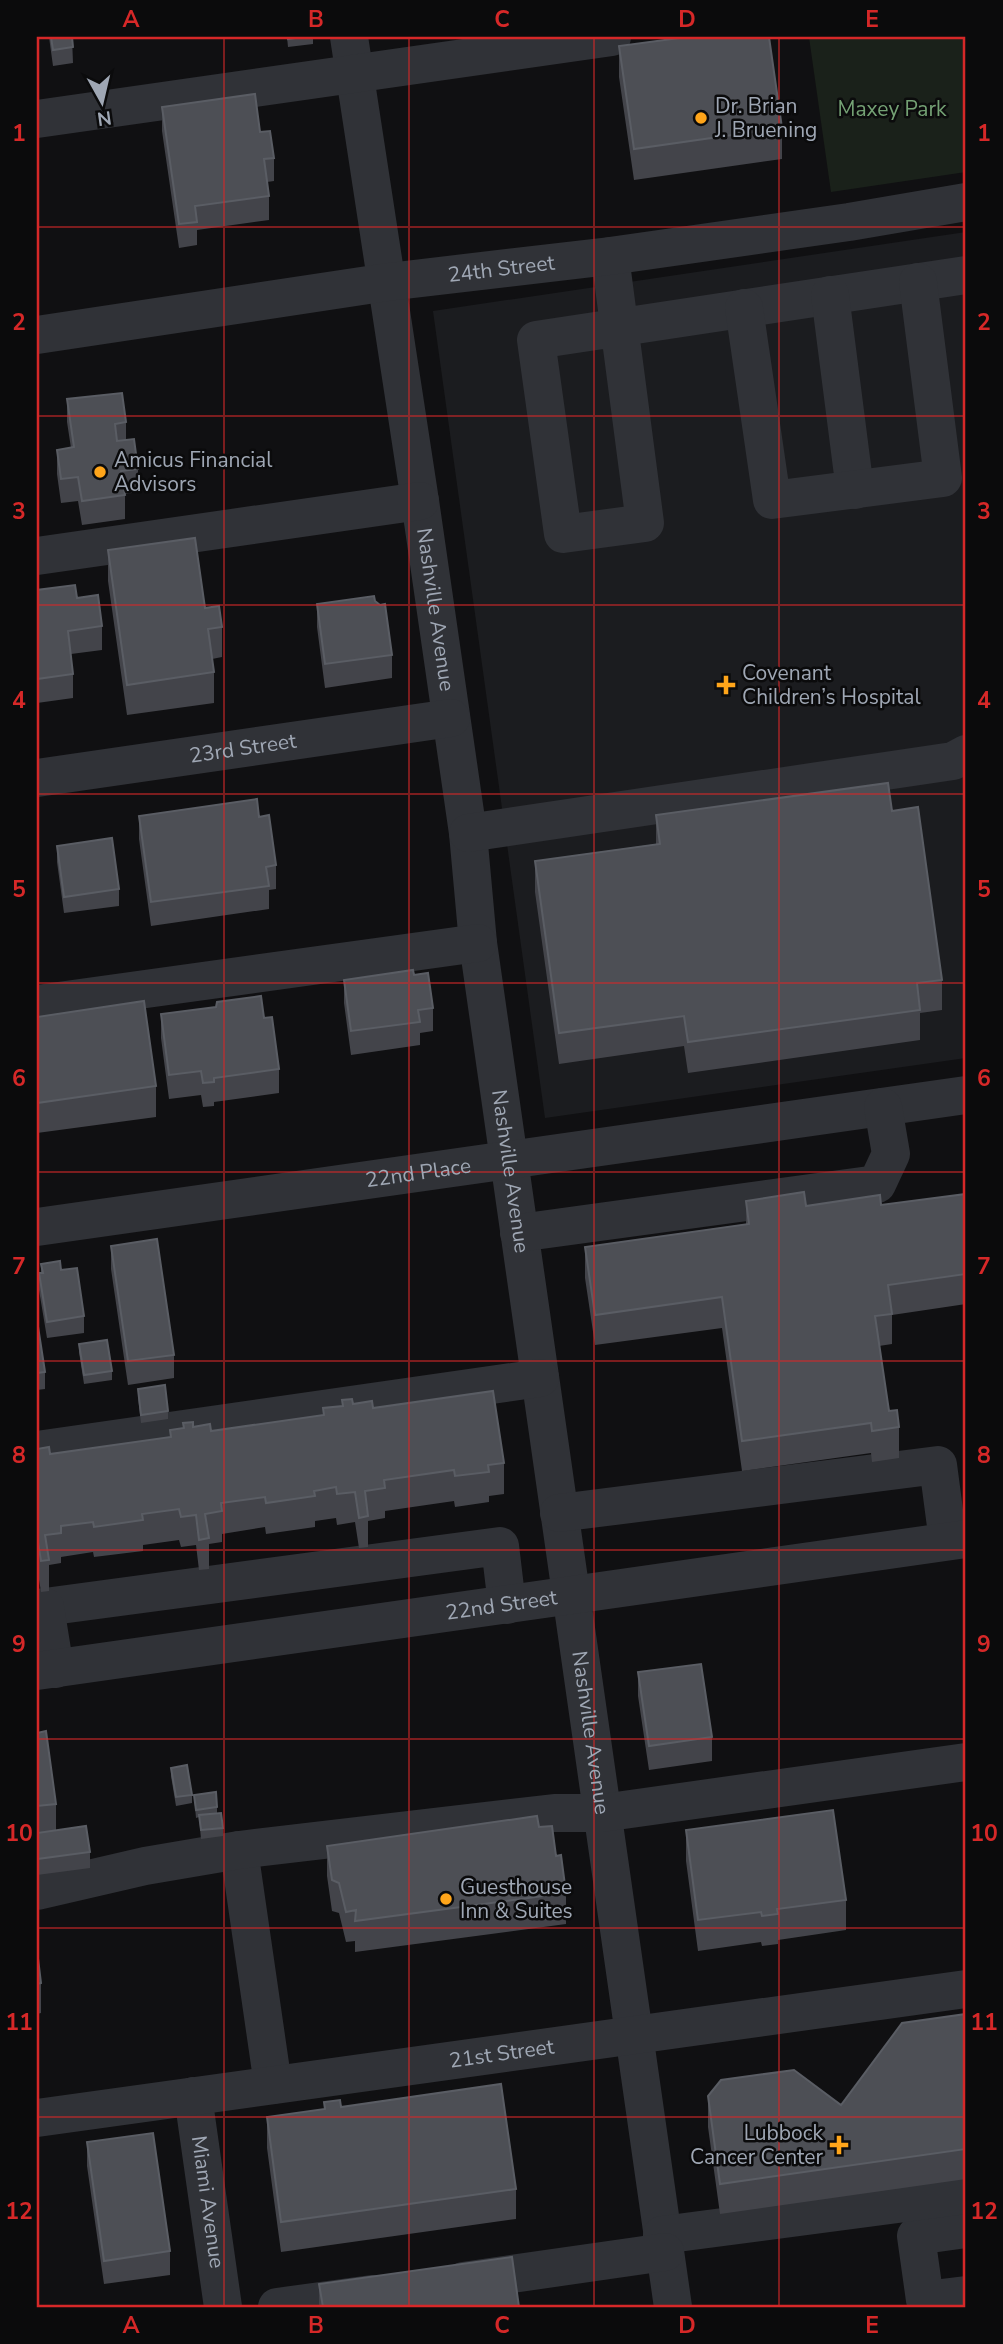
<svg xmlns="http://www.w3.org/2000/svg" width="1003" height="2344" viewBox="0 0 1003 2344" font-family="'Nunito Sans',sans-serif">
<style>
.built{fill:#1b1c1f}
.green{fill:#1a211a}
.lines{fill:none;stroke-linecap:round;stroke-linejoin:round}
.minor{stroke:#303237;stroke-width:38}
.wall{fill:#43444a}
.building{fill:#4d4f55;stroke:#5a5d64;stroke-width:2}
.grid{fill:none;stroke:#d62828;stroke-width:2;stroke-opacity:0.55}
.poi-dot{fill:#ffa51a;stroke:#0b0b0c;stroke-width:2.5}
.labels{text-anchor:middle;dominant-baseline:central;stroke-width:5;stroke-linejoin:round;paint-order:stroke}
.poi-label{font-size:21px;fill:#9fa7b4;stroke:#0b0b0c;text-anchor:start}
.park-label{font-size:21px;fill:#74a174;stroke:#0b0b0c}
.street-label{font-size:21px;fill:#9fa7b4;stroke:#0b0b0c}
.neatline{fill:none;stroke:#d62828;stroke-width:2.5}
.grid-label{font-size:23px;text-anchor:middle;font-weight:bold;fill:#d62828}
</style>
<rect width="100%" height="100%" fill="#101012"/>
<!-- built -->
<path class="built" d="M966,232V1058L545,1118L433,311Z"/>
<!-- green -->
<path class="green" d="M809,37H966V172L831,192Z"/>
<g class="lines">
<!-- minor -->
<g class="minor">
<path id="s1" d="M349,37L420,501L468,833L478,943L673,2307"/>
<path d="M37,119L612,37"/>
<path d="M610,256L645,523L563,534L536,340L966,275"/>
<path d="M830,295L855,490"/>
<path d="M744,308L772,500L943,478L918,282"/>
<path id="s2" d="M37,335L388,282L610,256L849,222L966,202"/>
<path d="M37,556L420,501"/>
<path id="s3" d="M37,778L451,718"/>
<path d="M468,833L953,761L966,754"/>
<path d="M37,1004L478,943"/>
<path id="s4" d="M37,1227L966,1095"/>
<path d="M519,1233L877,1184L891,1154L883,1107"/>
<path d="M37,1450L540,1378"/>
<path d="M559,1513L938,1465L948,1541"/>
<path d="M45,1607L500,1546L507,1605"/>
<path d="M37,1608L45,1607L55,1669"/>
<path id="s5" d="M37,1671L966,1539"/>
<path d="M239,1850L273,2085"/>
<path d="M37,1891L145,1866L239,1850L554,1813H602L966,1762"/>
<path id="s6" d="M193,2096L223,2307"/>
<path id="s7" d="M37,2118L966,1989"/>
<path d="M966,2229L916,2236L925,2300L966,2295"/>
<path d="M662,2235L966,2195"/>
<path d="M463,2281L665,2252"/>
<path d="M277,2307L372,2294"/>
</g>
</g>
<!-- wall -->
<path class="wall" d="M49,37H72L73,63L53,66Z
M287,37H313V44L288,47Z
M619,46L782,128V159L634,180L619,77Z
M162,107L260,132L274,158V181L267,182L269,196V220L197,230V245L179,248L162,131Z
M67,399L126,422V440L138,469V492L125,494V519L82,525L78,501L61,503L57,474V450L71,448L67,422Z
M108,550L205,608L222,627V657L212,659L214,672V703L127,715L108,581Z
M37,590L77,598L102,626V650L71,654L73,674V698L37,703Z
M375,601L392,655V678L325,688L317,627V604Z
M892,811L942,980V1010L920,1013V1040L688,1073L684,1046L559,1064L535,892V861L656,844V815Z
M139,816L259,817L276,865V889L269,890V909L151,926L139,839Z
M57,846L119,889V906L64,913L57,862Z
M414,975L433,1008V1031L420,1033V1045L351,1055L344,1003V980Z
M161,1014L264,1018L279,1069V1093L214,1102V1106L203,1107L201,1095L169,1099L161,1038Z
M37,1017L156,1086V1117L37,1133Z
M966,1194V1304L892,1315V1344L879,1346L889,1411L899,1427V1458L872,1462L871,1453L742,1471L722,1328L595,1345L585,1278V1247L746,1224V1201L806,1206L881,1205Z
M111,1246L174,1355V1378L128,1385L111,1269Z
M41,1264L61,1270L84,1316V1333L47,1338L39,1290V1273H41Z
M37,1320L45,1372V1389L37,1390Z
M79,1344L112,1371V1380L84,1384L79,1352Z
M138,1389L168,1411V1419L141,1423L138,1397Z
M342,1400L373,1408L504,1463V1494L489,1496V1502L455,1507L454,1501L385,1511V1518L368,1521V1547L359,1548L355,1522L337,1525L336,1518L315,1521V1527L266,1534L265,1527L222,1534V1542L209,1544V1569L199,1570L196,1545L181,1547L179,1540L143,1545V1551L94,1557L93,1552L61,1557V1563L49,1565V1591L41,1592L37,1567V1449L50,1454L170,1437V1430L183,1429V1423L211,1431L323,1415V1408L342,1406Z
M638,1672L712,1737V1761L649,1770L638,1696Z
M37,1733L56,1804V1830L90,1852V1868L37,1875Z
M171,1768L192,1795V1803L176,1806L171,1776Z
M194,1795L217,1807V1813L223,1828V1836L201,1839L199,1817L196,1818Z
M539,1827L556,1856L566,1893V1924L355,1952V1941L346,1942L339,1913L332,1911L327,1876V1846Z
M686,1830L846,1900V1930L778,1940V1944L762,1946L761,1942L698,1951L686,1861Z
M37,1950L41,1983V2013L37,2014Z
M966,2014V2179L720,2214L708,2127V2096L841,2105Z
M324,2102L341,2107L516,2189V2219L281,2252L267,2148V2117L324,2109Z
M87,2142L170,2251V2275L104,2284L87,2166Z
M319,2284L519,2307H319Z"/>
<!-- building -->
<path class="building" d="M51,37H72L73,47L53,50Z
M288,37H303L288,39Z
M687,37H769L782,128L634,149L619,46Z
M255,94L260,132L270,131L274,158L264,159L269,196L195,206L197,222L179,224L162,107Z
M122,393L126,422L115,424L117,441L134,439L138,469L121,471L125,495L82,501L78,477L61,479L57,450L74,447L67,399Z
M195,538L205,608L219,606L222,627L208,629L214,672L127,685L108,550Z
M75,585L77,598L98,595L102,626L68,631L73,674L37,679V590Z
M374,596L375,601L380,605L385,604L392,655L325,664L317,604Z
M888,783L892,811L918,807L942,980L917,983L920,1010L688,1042L684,1016L559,1033L535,861L660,844L656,815Z
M257,799L259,817L269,815L276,865L266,867L269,886L151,902L139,816Z
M112,838L119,889L64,897L57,846Z
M413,970L414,975L428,973L433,1008L418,1010L420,1022L351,1031L344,980Z
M261,996L264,1018L272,1017L279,1069L214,1078V1082L203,1083L201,1071L169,1075L161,1014L216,1007L217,1002Z
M144,1001L156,1086L37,1103V1017Z
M804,1192L806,1206L880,1195L881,1205L966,1194V1274L888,1285L892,1314L875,1316L889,1411L897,1410L899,1427L872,1431L871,1423L742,1441L722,1297L595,1315L585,1247L749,1224L746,1201Z
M157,1239L174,1355L128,1361L111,1246Z
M60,1261L61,1270L77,1268L84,1316L47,1322L39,1273H43L41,1264Z
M37,1320L45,1372L37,1373Z
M107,1340L112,1371L84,1375L79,1344Z
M165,1385L168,1411L141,1415L138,1389Z
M493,1391L504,1463L488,1465L489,1472L455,1476L454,1470L384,1480L385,1488L365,1491L368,1516L359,1518L355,1492L337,1494L336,1487L314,1491L315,1496L266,1503L265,1497L221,1503L222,1511L205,1514L209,1538L199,1540L196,1515L181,1517L179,1509L142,1514L143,1520L94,1527L93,1522L61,1526V1533L45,1535L49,1560L41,1561L37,1536V1449L49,1447L50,1454L171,1437L170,1430L184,1428L183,1423L193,1422V1427L210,1424L211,1431L324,1415L323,1408L343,1406L342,1400L352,1399L353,1404L372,1401L373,1408Z
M701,1664L712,1737L649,1746L638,1672Z
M46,1731L56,1804L37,1806V1733Z
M187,1765L192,1795L176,1797L171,1768Z
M216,1792L217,1807L196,1810L194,1795Z
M833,1810L846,1900L777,1909L778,1914L762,1916L761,1912L698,1920L686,1830Z
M221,1813L223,1828L201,1830L199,1815Z
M537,1816L539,1827L552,1826L556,1856L561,1855L566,1893L355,1921L356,1910L346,1912L339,1883L332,1880L327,1846Z
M86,1826L90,1852L37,1859V1833Z
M37,1950L41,1983L37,1984Z
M966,2014V2149L720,2184L708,2096L721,2080L794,2070L841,2105L902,2023Z
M501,2084L516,2189L281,2222L267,2117L325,2109L324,2102L340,2100L341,2107Z
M153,2133L170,2251L104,2261L87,2142Z
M512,2257L519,2307H323L319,2284Z"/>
<!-- grid -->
<path class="grid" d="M224,37V2307M409,37V2307M594,37V2307M779,37V2307M37,227H966M37,416H966M37,605H966M37,794H966M37,983H966M37,1172H966M37,1361H966M37,1550H966M37,1739H966M37,1928H966M37,2117H966"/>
<!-- markers -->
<g class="poi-dot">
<circle cx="701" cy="118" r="7"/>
<circle cx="100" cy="472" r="7"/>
<path d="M722.5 674.5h7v7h7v7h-7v7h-7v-7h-7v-7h7z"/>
<circle cx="446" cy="1899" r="7"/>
<path d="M835.5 2134.5h7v7h7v7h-7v7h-7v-7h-7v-7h7z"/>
</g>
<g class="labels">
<!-- poi labels -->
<g class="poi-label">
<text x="715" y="106">Dr. Brian<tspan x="715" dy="24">J. Bruening</tspan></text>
<text x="114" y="460">Amicus Financial<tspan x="114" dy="24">Advisors</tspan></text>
<text x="742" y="673">Covenant<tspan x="742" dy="24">Children’s Hospital</tspan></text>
<text x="460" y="1887">Guesthouse<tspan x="460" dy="24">Inn &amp; Suites</tspan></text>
<text x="823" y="2133" text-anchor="end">Lubbock<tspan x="823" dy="24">Cancer Center</tspan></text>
</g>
<!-- park labels -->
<g class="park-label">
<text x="892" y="109">Maxey Park</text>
</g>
<!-- street labels -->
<g class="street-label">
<text stroke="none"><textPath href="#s2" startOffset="469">24th Street</textPath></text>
<text stroke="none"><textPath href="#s1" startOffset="579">Nashville Avenue</textPath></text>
<text stroke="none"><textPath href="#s3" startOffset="208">23rd Street</textPath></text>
<text stroke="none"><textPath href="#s1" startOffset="1146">Nashville Avenue</textPath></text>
<text stroke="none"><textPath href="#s4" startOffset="385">22nd Place</textPath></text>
<text stroke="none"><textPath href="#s5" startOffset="469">22nd Street</textPath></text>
<text stroke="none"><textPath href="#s1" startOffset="1713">Nashville Avenue</textPath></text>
<text stroke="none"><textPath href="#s7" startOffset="469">21st Street</textPath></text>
<text stroke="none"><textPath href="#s6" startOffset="107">Miami Avenue</textPath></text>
</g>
</g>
<!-- border -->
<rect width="1003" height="2344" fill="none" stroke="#0b0b0c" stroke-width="77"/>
<!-- north arrow -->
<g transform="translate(102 102) rotate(172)" stroke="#0b0b0c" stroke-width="5" paint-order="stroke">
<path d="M0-5L12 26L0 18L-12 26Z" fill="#9fa7b4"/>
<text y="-10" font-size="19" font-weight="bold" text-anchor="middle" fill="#9fa7b4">N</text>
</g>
<rect x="38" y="38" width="926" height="2268" class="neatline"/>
<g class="grid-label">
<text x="131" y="27">A</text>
<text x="316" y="27">B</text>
<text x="502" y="27">C</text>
<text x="687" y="27">D</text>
<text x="872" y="27">E</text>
<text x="19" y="141">1</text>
<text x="984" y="141">1</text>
<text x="19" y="330">2</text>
<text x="984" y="330">2</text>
<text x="19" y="519">3</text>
<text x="984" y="519">3</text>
<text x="19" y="708">4</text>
<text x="984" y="708">4</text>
<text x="19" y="897">5</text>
<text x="984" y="897">5</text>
<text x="19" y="1086">6</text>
<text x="984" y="1086">6</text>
<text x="19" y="1274">7</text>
<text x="984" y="1274">7</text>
<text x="19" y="1463">8</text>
<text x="984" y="1463">8</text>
<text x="19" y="1652">9</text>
<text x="984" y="1652">9</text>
<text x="19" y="1841">10</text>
<text x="984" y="1841">10</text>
<text x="19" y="2030">11</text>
<text x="984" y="2030">11</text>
<text x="19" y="2219">12</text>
<text x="984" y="2219">12</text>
<text x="131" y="2333">A</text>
<text x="316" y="2333">B</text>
<text x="502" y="2333">C</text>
<text x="687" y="2333">D</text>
<text x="872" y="2333">E</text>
</g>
</svg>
